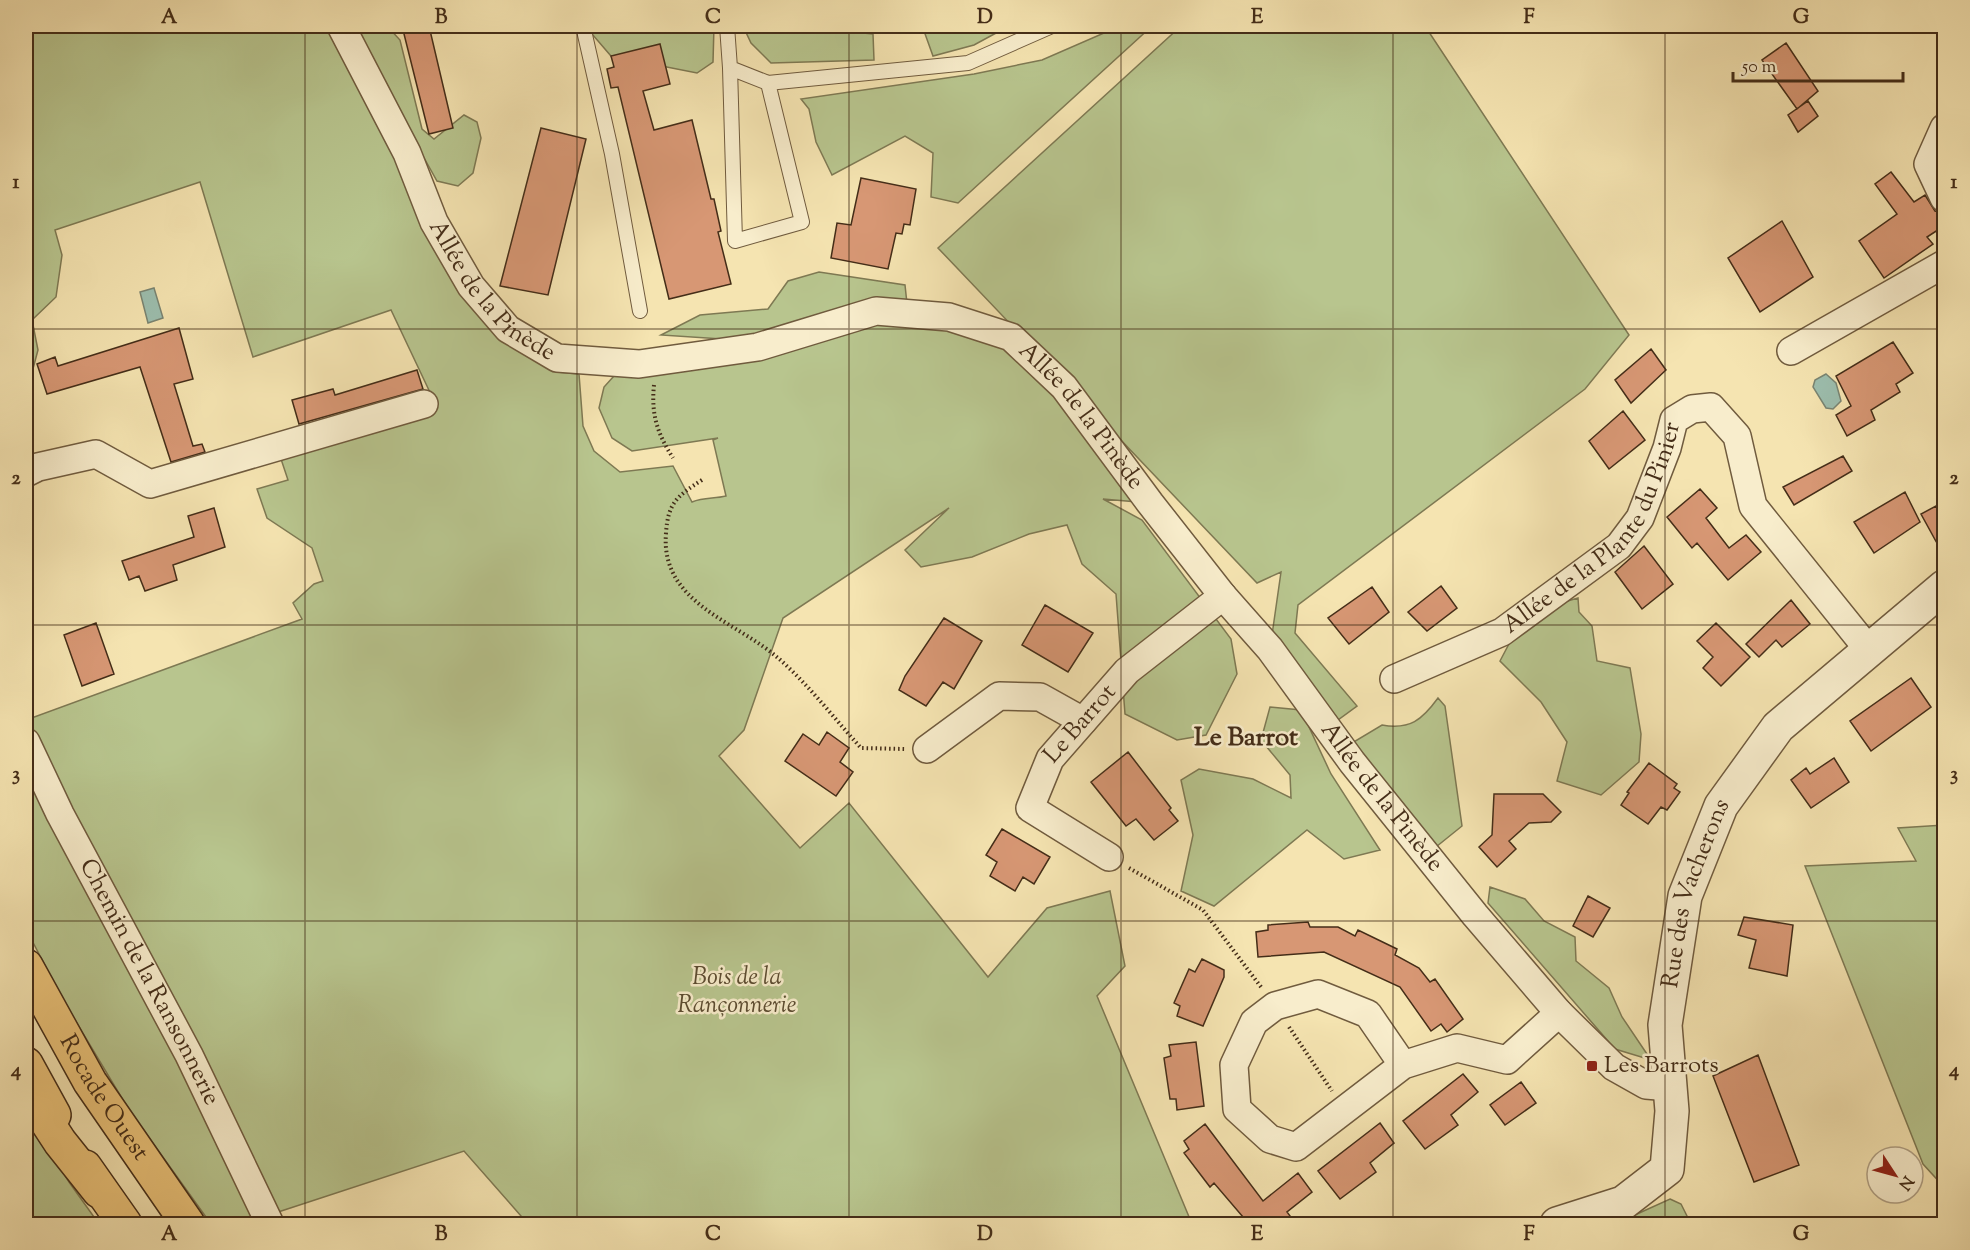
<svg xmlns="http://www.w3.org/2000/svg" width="1970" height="1250" viewBox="0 0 1970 1250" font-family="'Sorts Mill Goudy',serif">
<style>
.green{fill:#b8c58e;stroke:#7e7953;stroke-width:1.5}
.water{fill:#9cbeae;stroke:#798472;stroke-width:1.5}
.building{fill:#d79774;stroke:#442d18;stroke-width:1.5}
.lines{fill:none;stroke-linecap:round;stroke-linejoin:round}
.service-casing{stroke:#705b3e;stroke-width:16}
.minor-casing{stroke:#705b3e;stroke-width:30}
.tertiary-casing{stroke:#705b3e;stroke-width:36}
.primary-casing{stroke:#442d18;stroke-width:36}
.motorway-casing{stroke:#442d18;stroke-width:36}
.path{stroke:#442d18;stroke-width:4;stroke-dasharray:1.5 3;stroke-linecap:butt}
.service{stroke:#f8edcc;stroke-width:14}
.minor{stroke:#f8edcc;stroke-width:27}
.tertiary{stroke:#f8edcc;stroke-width:33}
.primary{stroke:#eac278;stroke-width:33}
.motorway{stroke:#eac278;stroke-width:33}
.grid{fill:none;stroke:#442d18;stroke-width:1.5;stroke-opacity:0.55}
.poi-dot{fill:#8f2418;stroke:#f8edcc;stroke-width:2}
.labels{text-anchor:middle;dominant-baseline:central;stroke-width:5;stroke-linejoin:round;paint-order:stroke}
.street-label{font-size:24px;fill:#442d18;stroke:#f8edcc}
.park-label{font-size:24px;font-style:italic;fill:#5b4b30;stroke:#f8edcc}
.poi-label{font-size:24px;fill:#442d18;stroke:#f8edcc;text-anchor:start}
.neighbourhood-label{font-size:26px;font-weight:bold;fill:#442d18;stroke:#f8edcc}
.neatline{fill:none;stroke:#442d18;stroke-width:2}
.grid-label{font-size:20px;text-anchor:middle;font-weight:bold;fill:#442d18}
</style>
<rect width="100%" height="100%" fill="#f5e4b1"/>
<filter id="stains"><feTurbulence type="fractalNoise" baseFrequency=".00333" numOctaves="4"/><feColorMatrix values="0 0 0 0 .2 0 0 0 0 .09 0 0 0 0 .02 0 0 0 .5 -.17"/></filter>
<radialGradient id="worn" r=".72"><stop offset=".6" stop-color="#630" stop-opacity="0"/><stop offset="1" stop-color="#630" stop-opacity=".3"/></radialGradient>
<!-- green -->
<path class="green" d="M26,26H325L351,64L345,26H387L400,40L422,129L434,139L464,115L477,122L481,138L473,173L458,186L437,181L423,156L412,152L431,227L497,337L557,372L579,374L583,426L594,451L620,472L673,466L692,502C704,497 714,499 726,496L713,440L718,438L632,451L612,438L599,408L604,387L614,376L736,356L722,339L661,335L700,315L768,309L788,281L819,272L905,285L908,313L996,328L1150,503L1103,499L1142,520L1231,639L1237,674L1206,735L1177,740L1125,714L1116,594L1082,564L1067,525L1029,534L972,557L921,567L905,550L949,508L783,618L744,730L719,756L800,848L849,803L988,977L1047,908L1110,891L1125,966L1097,996L1192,1224H528L464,1151L266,1216L270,1224H211L129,1110L63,1000L26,929V720L302,619L293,603L314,584L323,581L312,548L267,518L257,489L288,480L278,450L435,403L391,310L253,357L200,182L55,230L62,255L56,297L32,320L38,350L26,395Z
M597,26H714L713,62L697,73L611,56L592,34Z
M743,26H795L873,34L874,60L771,63L751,43Z
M941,26H1009L974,45L933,56L924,31Z
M1120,26H1152L958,203L931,197L933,153L905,136L832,175L816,142L809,109L801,99L974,74L1042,60Z
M1181,26H1425L1629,335L1585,389L1298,605L1295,633L1357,706L1327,728L1270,649L1281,572L1257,583L938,248Z
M1578,598L1579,612L1592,626L1597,661L1630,668L1641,734L1639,762L1601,795L1557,781L1567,742L1541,702L1500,661L1510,642L1564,602Z
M1438,698L1445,706L1462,826L1426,855L1342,749L1382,725C1410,730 1422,720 1438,698Z
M1270,707L1301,710L1331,774L1380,850L1344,859L1307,830L1214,906L1181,891L1193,835L1181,780L1199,769L1253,779L1291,798L1290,775L1261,740Z
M1944,825V1187L1923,1164L1805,866L1916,861L1898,828Z
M1490,887L1525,899L1544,921L1575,937L1576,961L1609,988L1622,1017L1651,1060L1615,1049L1488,903Z
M26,1110L69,1182L99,1224H26Z
M1670,1199L1681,1204L1691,1224H1606L1637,1214Z"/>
<!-- water -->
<path class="water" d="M154,288L163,318L148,323L140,292Z
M1826,374L1836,383L1841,401L1833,409L1826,408L1813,387L1815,380Z"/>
<!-- building -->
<path class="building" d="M402,26H429L453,128L429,134Z
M1786,43L1818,91L1797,109L1762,60Z
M660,44L670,84L643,91L654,130L692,120L711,199H714L721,231L718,232L731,284L669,299L618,87L611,88L607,69L614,67L611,56Z
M1808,101L1818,116L1798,132L1788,115Z
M541,128L586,139L548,295L500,286Z
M1891,172L1914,202L1925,195L1935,211L1944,213V226L1927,237L1933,244L1884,278L1859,241L1897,214L1875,184Z
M861,178L916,189L910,225L904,224L902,234L896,233L888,269L831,258L837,223L851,225Z
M1782,221L1813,277L1760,312L1728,258Z
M179,328L193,379L174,384L193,446L202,444L205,452L171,462L140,367L47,394L37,364L55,357L58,366Z
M1893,342L1913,373L1896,384L1900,392L1871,410L1875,420L1847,436L1836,415L1851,406L1836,376Z
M1651,349L1666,370L1631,403L1615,380Z
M417,370L423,389L299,424L292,400L333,389L335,395Z
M1623,411L1645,440L1609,469L1589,441Z
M1843,456L1852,471L1794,505L1783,487Z
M1700,489L1717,508L1706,518L1729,548L1746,535L1761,552L1728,580L1697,543L1692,548L1667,517Z
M1905,492L1920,522L1874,553L1854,522Z
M1936,506L1944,520V556L1921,514Z
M214,508L225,547L173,565L177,580L145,591L139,576L129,580L122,561L194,537L188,516Z
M1644,546L1673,584L1642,609L1615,572Z
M1441,586L1457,608L1427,631L1408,612Z
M1372,587L1389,612L1349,644L1328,618Z
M1791,600L1810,624L1782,647L1776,640L1759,657L1746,644Z
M1045,605L1093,633L1068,672L1022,645Z
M944,618L982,641L954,689L943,682L926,706L899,690L905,676Z
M96,623L114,674L82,686L64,635Z
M1716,623L1750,657L1721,686L1703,668L1713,657L1697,641Z
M1911,678L1931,707L1871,751L1850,721Z
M827,732L849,748L840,762L853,772L836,796L785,761L803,734L819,745Z
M1128,752L1171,808L1169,810L1178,821L1154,840L1136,819L1126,826L1091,782Z
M1834,758L1849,782L1811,808L1791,780L1806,768L1810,774Z
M1649,763L1677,784L1674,788L1680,792L1667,810L1661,807L1648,824L1621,805L1629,793L1627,792Z
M1494,794H1543L1561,812L1551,822L1529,823L1509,841L1516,849L1497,867L1479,847L1492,835Z
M1002,829L1050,857L1034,884L1023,877L1015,891L990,876L997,862L986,855Z
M1588,896L1610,908L1593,937L1573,926Z
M1744,917L1793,925L1787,976L1749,968L1756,940L1738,935Z
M1308,922L1310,927H1338L1355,936L1358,930L1397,949L1395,955L1419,968L1430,982L1435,979L1463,1019L1447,1032L1441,1024L1431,1031L1400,987L1324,952L1258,957L1256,932L1268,930V925Z
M1202,959L1224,970V977L1203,1026L1177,1016L1180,1006L1174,1003L1189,969L1195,972Z
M1196,1042L1204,1106L1177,1110L1176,1099H1170L1164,1058L1171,1056L1169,1045Z
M1758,1055L1799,1165L1754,1182L1713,1076Z
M1463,1074L1478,1092L1451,1115L1458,1125L1425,1149L1403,1121Z
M1521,1082L1536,1103L1505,1125L1490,1105Z
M1380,1123L1394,1143L1370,1163L1376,1172L1340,1199L1318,1171Z
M1205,1124L1263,1201L1298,1173L1312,1192L1287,1212L1296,1224H1249L1214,1183L1210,1187L1184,1153L1189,1149L1184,1141Z"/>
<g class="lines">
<!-- service casing -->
<g class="service-casing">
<path id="service" d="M583,26L612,154L640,311
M727,26L730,68L768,83L968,63L1052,26
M730,68L735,241L802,222L768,83"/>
</g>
<!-- minor casing -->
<g class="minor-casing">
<g id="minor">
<path id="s1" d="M341,26L407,153L434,222L471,286L508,329L557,358L639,364L758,347L876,311L949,317L1011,337L1064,387L1150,503L1223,596L1270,649L1352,762L1475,915L1559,1013L1614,1067L1646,1085L1670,1087"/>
<path d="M1944,128L1928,164L1944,198"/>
<path d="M1791,351L1944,264"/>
<path d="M26,473L38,467L96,454L150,484L424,404"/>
<path id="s2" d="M1394,679L1502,632L1619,546L1640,518L1667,448L1674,420L1692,409L1711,407L1737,436L1753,506L1868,649"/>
<path id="s3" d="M26,742L60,814L189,1055L270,1224"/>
<path d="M927,749L999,696L1040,697L1083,721"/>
<path id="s4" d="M1109,857L1030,808L1050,759L1127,671L1223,596"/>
<path d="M1403,1065L1368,1014L1318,994L1275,1006L1254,1022L1234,1065L1237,1109L1270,1139L1296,1147L1403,1065L1457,1048L1507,1060L1559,1013"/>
</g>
</g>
<!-- tertiary casing -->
<g class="tertiary-casing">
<g id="tertiary">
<path id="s5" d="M1557,1224L1623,1203L1667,1169L1672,1111L1665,1025L1685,896L1721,806L1778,727L1944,587"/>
</g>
</g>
<!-- primary casing -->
<g class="primary-casing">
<g id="primary">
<path id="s6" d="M26,966L90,1082L188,1224"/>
<path d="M26,1064L54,1115"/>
<path d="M85,1167L125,1224"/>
</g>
</g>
<!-- motorway casing -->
<g class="motorway-casing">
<path id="motorway" d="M26,1090L60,1142L99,1191"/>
</g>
<!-- path -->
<path class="path" d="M654,385C651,414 657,433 673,458
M702,480C677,496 668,503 666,533C660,603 736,621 778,658C808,684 834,718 861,748L905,749
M1129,868L1203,910L1261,987
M1289,1027L1332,1091"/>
<!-- service -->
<use href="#service" class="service"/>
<!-- minor -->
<use href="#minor" class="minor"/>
<!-- tertiary -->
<use href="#tertiary" class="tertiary"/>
<!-- primary -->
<use href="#primary" class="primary"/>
<!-- motorway -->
<use href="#motorway" class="motorway"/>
</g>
<!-- grid -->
<path class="grid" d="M305,26V1224M577,26V1224M849,26V1224M1121,26V1224M1393,26V1224M1665,26V1224M26,329H1944M26,625H1944M26,921H1944"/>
<!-- markers -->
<rect class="poi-dot" x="1586" y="1060" width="12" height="12" rx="3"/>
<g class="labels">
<!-- street labels -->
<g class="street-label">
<text stroke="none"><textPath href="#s1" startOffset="309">Allée de la Pinède</textPath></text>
<text stroke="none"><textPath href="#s1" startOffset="975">Allée de la Pinède</textPath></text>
<text stroke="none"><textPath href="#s2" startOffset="261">Allée de la Plante du Pinier</textPath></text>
<text stroke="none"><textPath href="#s4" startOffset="192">Le Barrot</textPath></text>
<text stroke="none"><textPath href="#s1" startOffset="1461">Allée de la Pinède</textPath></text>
<text stroke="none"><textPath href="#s5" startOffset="405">Rue des Vacherons</textPath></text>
<text stroke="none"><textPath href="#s3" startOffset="270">Chemin de la Ransonnerie</textPath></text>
<text stroke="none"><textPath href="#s6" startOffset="153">Rocade Ouest</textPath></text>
</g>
<!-- park labels -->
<g class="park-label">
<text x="737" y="978">Bois de la<tspan x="737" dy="28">Rançonnerie</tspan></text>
</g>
<!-- poi labels -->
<g class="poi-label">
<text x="1604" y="1066">Les Barrots</text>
</g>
<!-- neighbourhood labels -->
<g class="neighbourhood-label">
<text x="1246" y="738">Le Barrot</text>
</g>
</g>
<!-- margin -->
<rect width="1970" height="1250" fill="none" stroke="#f5e4b1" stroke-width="66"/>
<!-- north arrow -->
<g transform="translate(1895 1175) rotate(126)"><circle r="28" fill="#f8edcc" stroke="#b0a084" stroke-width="1.5"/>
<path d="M0-4.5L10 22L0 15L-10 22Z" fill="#8f2418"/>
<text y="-9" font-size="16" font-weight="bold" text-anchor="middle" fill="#442d18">N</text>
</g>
<!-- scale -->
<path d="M1733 72v9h170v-9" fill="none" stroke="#442d18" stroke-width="3"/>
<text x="1742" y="72" font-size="18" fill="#442d18" stroke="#f8edcc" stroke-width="4.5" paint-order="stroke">50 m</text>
<rect x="33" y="33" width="1904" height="1184" class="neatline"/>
<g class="grid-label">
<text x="169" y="23">A</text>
<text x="441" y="23">B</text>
<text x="713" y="23">C</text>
<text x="985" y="23">D</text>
<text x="1257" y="23">E</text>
<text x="1529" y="23">F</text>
<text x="1801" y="23">G</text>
<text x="16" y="188">1</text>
<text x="1954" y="188">1</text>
<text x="16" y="484">2</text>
<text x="1954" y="484">2</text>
<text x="16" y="780">3</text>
<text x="1954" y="780">3</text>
<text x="16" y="1076">4</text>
<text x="1954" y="1076">4</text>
<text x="169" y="1240">A</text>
<text x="441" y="1240">B</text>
<text x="713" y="1240">C</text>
<text x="985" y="1240">D</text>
<text x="1257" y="1240">E</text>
<text x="1529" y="1240">F</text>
<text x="1801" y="1240">G</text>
</g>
<rect width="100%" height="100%" filter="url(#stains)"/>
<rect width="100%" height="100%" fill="url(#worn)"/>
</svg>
